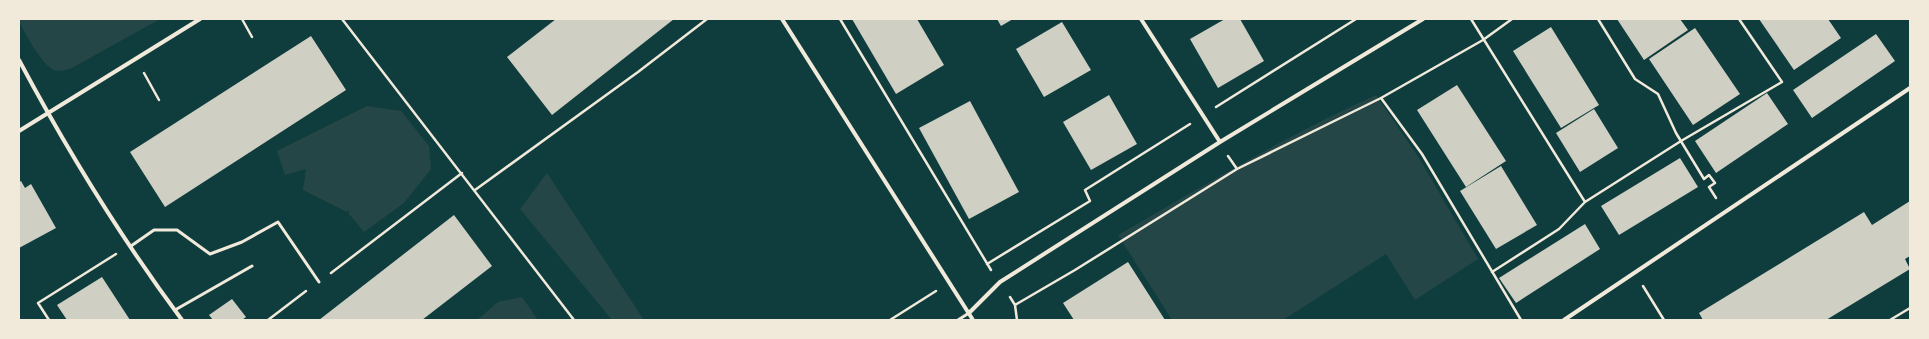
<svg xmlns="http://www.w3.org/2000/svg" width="1929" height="339" viewBox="0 0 1929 339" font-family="Signika,sans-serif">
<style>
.green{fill:#244646}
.building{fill:#cfcfc3}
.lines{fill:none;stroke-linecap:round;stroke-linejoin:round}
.path{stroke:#f1e9da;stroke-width:2.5}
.service{stroke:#f1e9da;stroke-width:3}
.minor{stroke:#f1e9da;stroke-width:4}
</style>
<rect width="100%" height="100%" fill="#0f3d3e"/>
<!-- green -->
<path class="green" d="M19,19H160L72,68C66,70 60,72 54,70C43,66 22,30 19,19Z
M1376,95L1419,158L1478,259L1415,300L1386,254L1283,320H1172L1118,235C1203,186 1287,135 1376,95Z
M367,106L401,111L429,146L431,169L404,203L364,232L349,214V210L347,212L303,190L306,169L285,175L277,151Z
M547,173L644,320H612L520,209Z
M522,297L538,320H477L498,302Z"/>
<!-- building -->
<path class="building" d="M556,19H674L552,115L507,57Z
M852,19H917L944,65L896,94Z
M997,19H1013L1001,26Z
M1225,19H1240L1264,61L1218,88L1190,39Z
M1617,19H1680L1688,30L1644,60Z
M1759,19H1828L1841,38L1794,70Z
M1062,22L1091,70L1044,97L1016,49Z
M1551,27L1599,105L1561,128L1513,51Z
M1695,28L1740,94L1693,125L1649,59Z
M1876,34L1895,61L1812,118L1793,90Z
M311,36L346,90L165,207L130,152Z
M1457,85L1506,161L1466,187L1417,110Z
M1767,93L1788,124L1716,173L1695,141Z
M1109,95L1137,144L1091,170L1063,122Z
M970,101L1019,192L969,219L919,128Z
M1594,109L1618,148L1580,172L1556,133Z
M1680,158L1698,187L1619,235L1601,206Z
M1501,166L1537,225L1496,249L1460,191Z
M21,181L25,188L31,184L56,228L19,248V182Z
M1910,201V256L1905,259L1910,269L1826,320H1703L1699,313L1864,212L1872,225Z
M454,215L492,266L422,320H319Z
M1585,224L1600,249L1516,303L1499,278Z
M1128,262L1165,320H1074L1063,303Z
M102,277L130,320H67L57,305Z
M232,299L246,317L242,320H213L209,315Z"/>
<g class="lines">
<!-- path -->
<path class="path" d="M242,19L252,37
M342,19L574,320
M840,19L991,270
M1471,19L1585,202L1681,141L1782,82L1739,19
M1598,19L1635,79L1658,94L1676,133L1704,179L1709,175L1715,183L1709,187L1716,198
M144,73L159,100
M1381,98L1422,154L1521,320
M1216,107L1356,19
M1228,156L1237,169L1381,98L1483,40L1512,19
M475,190L638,72L707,19
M987,264L1090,201L1085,190L1190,124
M1492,272L1559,229L1585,202
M331,273L462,173
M1643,286L1664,320
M1010,297L1015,305L1075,270L1237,169
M1015,305L1017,320
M49,320L38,303L116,254
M268,320L306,291
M890,320L936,291
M1890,320L1910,308"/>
<!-- service -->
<path class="service" d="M131,246L154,230H177L210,254L242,242L278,222L319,282
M175,310L252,266
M958,320L969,313"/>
<!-- minor -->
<path class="minor" d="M782,19L973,320
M1141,19L1220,142
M19,60C67,150 121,238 182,320
M19,131L200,19
M969,313L1000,282L1220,142L1423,19
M1564,320L1910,88"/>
</g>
<!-- border -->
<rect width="1929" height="339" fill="none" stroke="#f1e9da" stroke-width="40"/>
</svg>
